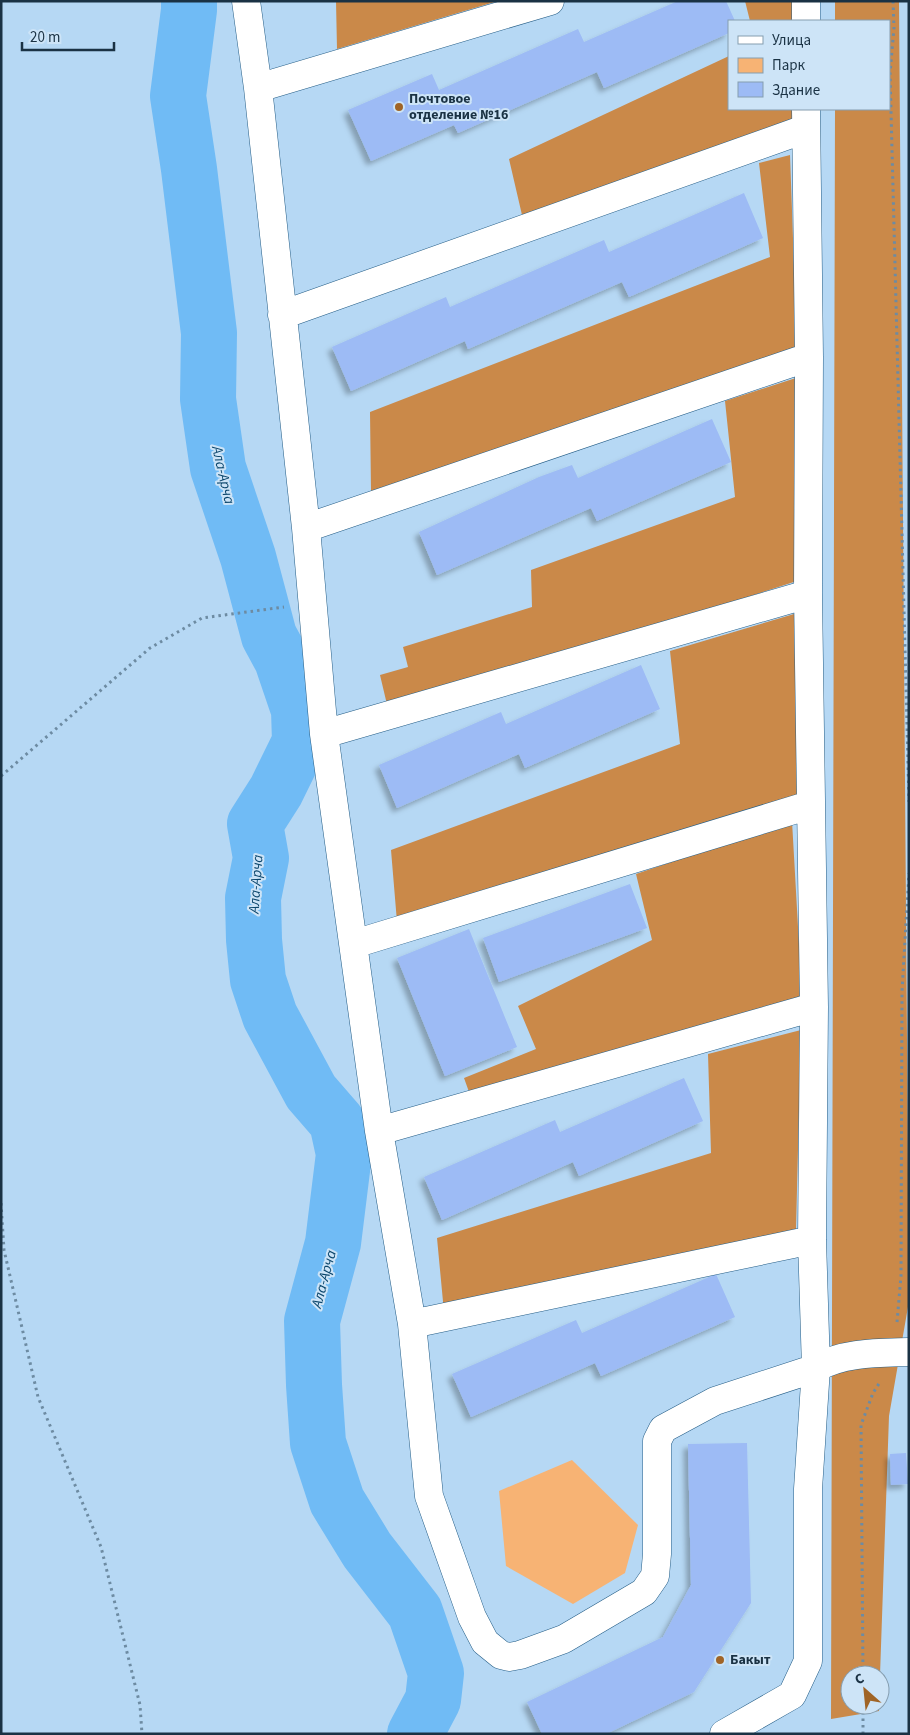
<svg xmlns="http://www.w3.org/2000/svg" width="910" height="1735" viewBox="0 0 910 1735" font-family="'Source Sans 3',sans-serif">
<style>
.green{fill:#f7b374}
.forest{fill:#ca8949}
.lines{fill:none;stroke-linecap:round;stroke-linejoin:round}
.river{stroke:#70bbf5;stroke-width:56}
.building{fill:#9dbbf5;filter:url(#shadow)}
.minor-casing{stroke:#245d86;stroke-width:29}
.path{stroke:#6d8ba2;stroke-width:3;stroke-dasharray:2.5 4;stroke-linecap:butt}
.minor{stroke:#fff;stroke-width:28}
.poi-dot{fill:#a06426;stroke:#cde4f7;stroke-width:2}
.labels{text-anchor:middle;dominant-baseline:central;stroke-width:4;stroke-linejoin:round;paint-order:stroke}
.poi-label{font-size:14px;font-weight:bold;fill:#1a3244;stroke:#cde4f7;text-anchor:start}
.water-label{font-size:15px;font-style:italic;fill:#0b466c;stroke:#cde4f7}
</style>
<defs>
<filter id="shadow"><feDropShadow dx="-4.5" dy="4.5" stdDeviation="2.5" flood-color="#0004"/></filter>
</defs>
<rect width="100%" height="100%" fill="#b6d8f4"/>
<!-- green -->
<path class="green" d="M572,1460L638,1525L625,1573L573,1604L506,1566L499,1491Z"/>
<!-- forest -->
<path class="forest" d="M336,1H498L337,49Z
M745,1H797L796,21H750Z
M835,1H899L909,1301L889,1416L880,1675H850V1705H879V1711L831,1719L835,109H889V21H835Z
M729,56V109H795V122L522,215L509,159Z
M790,155L797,349L371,491L370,412L770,257L759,163Z
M799,377L800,580L389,713L380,675L408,667L403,647L532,607L531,570L735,497L725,401Z
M794,614L798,798L397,922L391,850L680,744L670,651Z
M792,821L802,997L473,1103L464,1078L536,1049L518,1006L652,940L636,874Z
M801,1030L796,1229L444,1312L437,1238L711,1153L708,1054Z"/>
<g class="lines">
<!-- river -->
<path class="river" d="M189,1V10L178,96L189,169L209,333L208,399L218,468L248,557L269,636L282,660L299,710L300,742L276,791L255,824L261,858L253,898L254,940L258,980L270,1016L311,1092L337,1122L344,1154L333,1243L312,1321L314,1385L318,1443L337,1501L367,1550L415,1612L436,1673L433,1700L415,1734"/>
</g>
<!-- building -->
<path class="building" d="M678,1H726L735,21H729V33L604,88L597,72L458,133L454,125L371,161L348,110L432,74L439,90L578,29L584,42Z
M744,193L763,238L629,297L622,282L468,349L465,341L351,391L332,347L446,297L450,307L604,240L609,252Z
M712,419L731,462L597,521L591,508L437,575L419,532L539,477L572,465L578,478Z
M641,665L660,709L525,768L519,754L397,808L379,765L501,712L506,724Z
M630,884L647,928L499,982L483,938Z
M469,929L517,1047L445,1076L397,958Z
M684,1078L703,1121L579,1176L573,1162L442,1220L424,1177L555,1120L560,1132Z
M716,1274L735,1317L601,1376L595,1363L471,1417L452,1374L576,1320L582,1333Z
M747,1443L751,1603L694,1692L606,1734H542L527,1702L663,1637L691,1585L688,1444Z
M906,1453L908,1484L891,1485L890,1454Z"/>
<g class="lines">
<!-- minor casing -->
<g class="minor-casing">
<path id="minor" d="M246,1L258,88L306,528L324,734L379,1131L412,1324L429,1496L472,1617L485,1642L501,1655L509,1657L520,1655L564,1639L644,1592L655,1576L657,1554V1441L663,1429L715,1401L816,1368C843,1352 879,1353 909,1352
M806,21V1
M258,88L550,1
M282,315L805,129
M306,528L809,357
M324,734L808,594
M354,944L810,805
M379,1131L814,1007
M412,1324L812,1240
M724,1734L792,1695L808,1661V1489L816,1368L812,1240L814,1007L808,594L809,357L806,109"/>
</g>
<!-- path -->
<path class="path" d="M893,1L894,28L890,73L909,802
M1,776L150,648L202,618L284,607
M1,1203L4,1250L38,1397L101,1547L140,1705L142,1734
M897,1322L901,1276L902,991L909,873
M863,1675L861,1425L873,1393L880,1382
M863,1734V1705"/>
<!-- minor -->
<use href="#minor" class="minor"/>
</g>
<!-- markers -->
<g class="poi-dot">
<circle cx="399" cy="107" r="5"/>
<circle cx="720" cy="1660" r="5"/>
</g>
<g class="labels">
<!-- poi labels -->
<g class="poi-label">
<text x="409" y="99">Почтовое<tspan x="409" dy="16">отделение №16</tspan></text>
<text x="730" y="1660">Бакыт</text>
</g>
<!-- water labels -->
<g class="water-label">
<text transform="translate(223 475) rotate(77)">Ала-Арча</text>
<text transform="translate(256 884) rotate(-86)">Ала-Арча</text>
<text transform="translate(324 1279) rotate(-75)">Ала-Арча</text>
</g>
</g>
<!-- border -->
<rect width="910" height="1735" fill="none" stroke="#1a3244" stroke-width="5"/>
<!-- legend -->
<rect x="728" y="20" width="162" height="90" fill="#cde4f7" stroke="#859daf"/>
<rect x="738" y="36" width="25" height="8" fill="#ffffff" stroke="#859daf"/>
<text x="772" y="45" font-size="15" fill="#1a3244">Улица</text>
<rect x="738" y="58" width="25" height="15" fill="#f7b374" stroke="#859daf"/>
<text x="772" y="70" font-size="15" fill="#1a3244">Парк</text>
<rect x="738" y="82" width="25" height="15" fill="#9dbbf5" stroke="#859daf"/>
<text x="772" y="95" font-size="15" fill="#1a3244">Здание</text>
<!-- north arrow -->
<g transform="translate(865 1690) rotate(333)"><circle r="24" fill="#cde4f7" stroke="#859daf"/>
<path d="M0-4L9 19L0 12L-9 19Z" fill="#a06426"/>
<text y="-8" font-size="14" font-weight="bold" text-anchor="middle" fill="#1a3244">С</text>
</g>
<!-- scale -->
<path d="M22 42v8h92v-8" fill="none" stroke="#1a3244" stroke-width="2.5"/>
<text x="30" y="42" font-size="15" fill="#1a3244" stroke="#cde4f7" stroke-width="4" paint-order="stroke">20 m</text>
</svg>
